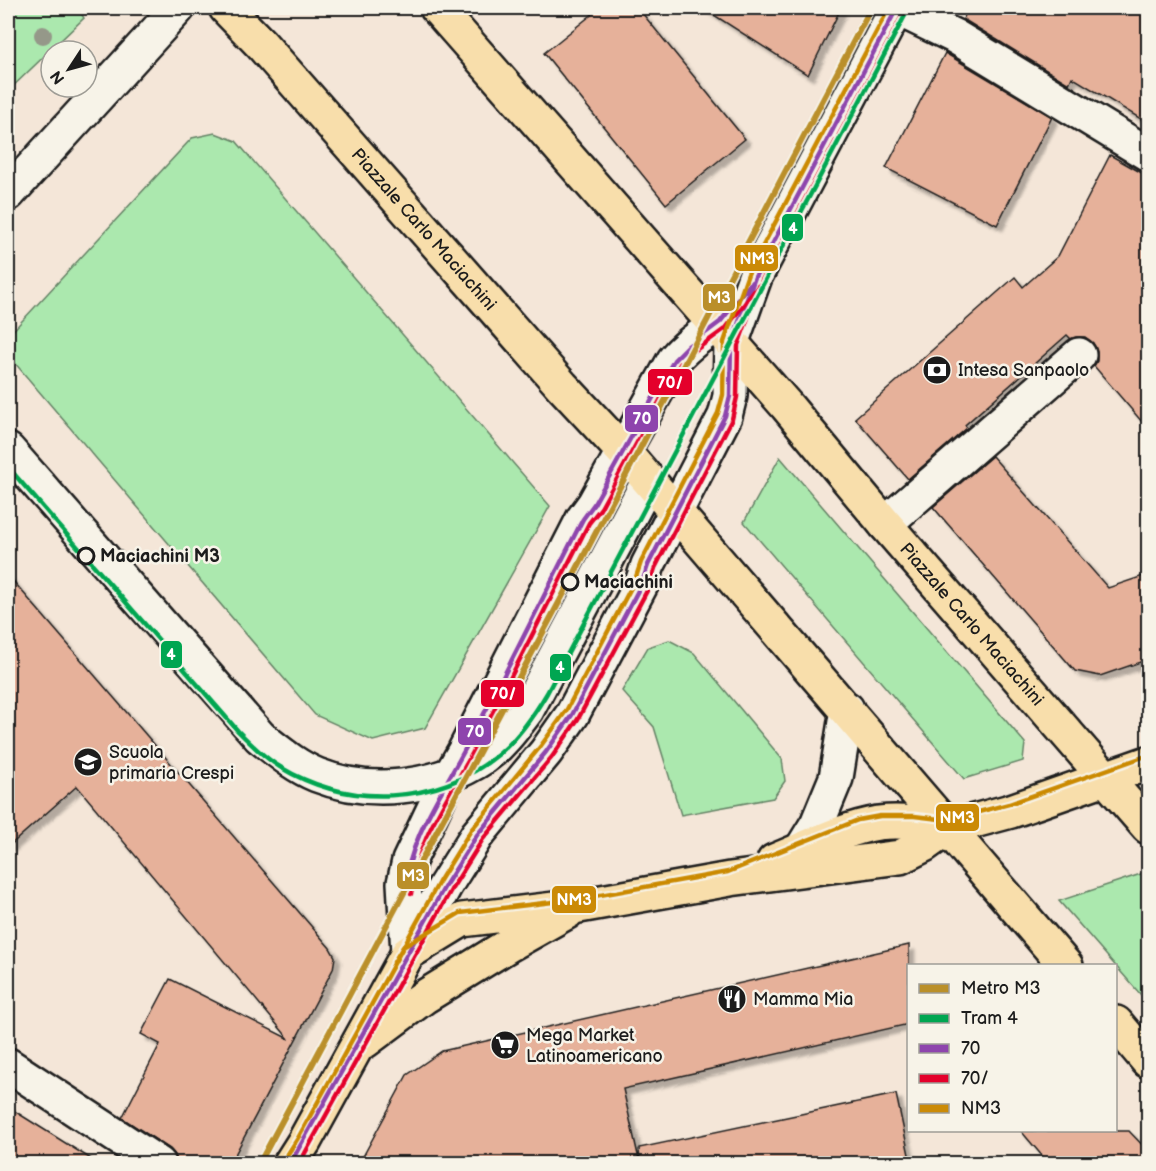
<svg xmlns="http://www.w3.org/2000/svg" width="1156" height="1171" viewBox="0 0 1156 1171" font-family="'Balsamiq Sans',sans-serif">
<style>
.green{fill:#abe8ae;stroke:#648265;stroke-width:1.5}
.building{fill:#e6b19a;stroke:#1c1c1c;stroke-width:1.5;filter:url(#shadow)}
.lines{fill:none;stroke-linecap:round;stroke-linejoin:round}
.minor-casing{stroke:#1c1c1c;stroke-width:38}
.major-casing{stroke:#1c1c1c;stroke-width:38}
.minor{stroke:#f7f3e8;stroke-width:33}
.major{stroke:#f8deab;stroke-width:33}
.bus-1-casing{stroke:#f7f3e8;stroke-width:9}
.bus-2-casing{stroke:#f7f3e8;stroke-width:9}
.bus-3-casing{stroke:#f7f3e8;stroke-width:9}
.bus-1{stroke:#8e44ad;stroke-width:4.5}
.bus-2{stroke:#e4002b;stroke-width:4.5}
.bus-3{stroke:#cb8a06;stroke-width:4.5}
.tram-1-casing{stroke:#f7f3e8;stroke-width:9}
.tram-1{stroke:#00a651;stroke-width:4.5}
.metro-1-casing{stroke:#f7f3e8;stroke-width:10}
.metro-1{stroke:#ba8f29;stroke-width:6}
.tree{fill:#959889}
.stop-dot{fill:#f7f3e8;stroke:#1c1c1c;stroke-width:3}
.labels{text-anchor:middle;dominant-baseline:central;stroke-width:5;stroke-linejoin:round;paint-order:stroke}
.street-label{font-size:18px;fill:#1c1c1c;stroke:#f7f3e8}
.poi-label{font-size:18px;fill:#1c1c1c;stroke:#f7f3e8;text-anchor:start}
.stop-label{font-size:18px;font-weight:bold;fill:#1c1c1c;stroke:#f7f3e8;text-anchor:start}
.line-badge{stroke:#f7f3e8;stroke-width:2}
.badge-label{font-size:16px;text-anchor:middle;font-weight:bold;fill:#fff}
</style>
<defs>
<filter id="shadow"><feDropShadow dx="5.5" dy="5.5" stdDeviation="1.5" flood-color="#0004"/></filter>
</defs>
<rect width="100%" height="100%" fill="#f4e6d8"/>
<filter id="ink" filterUnits="userSpaceOnUse"><feTurbulence type="fractalNoise" baseFrequency=".0167" numOctaves="2"/><feDisplacementMap in="SourceGraphic" scale="12" xChannelSelector="R" yChannelSelector="G"/><feConvolveMatrix kernelMatrix="1 2 1 2 8 2 1 2 1" color-interpolation-filters="sRGB"/></filter>
<g filter="url(#ink)">
<!-- green -->
<path class="green" d="M8,8H78L84,18L8,91Z
M215,133L236,141L550,506L425,728L373,741L315,715L8,355V336L192,138Z
M780,457L1025,743L1023,761L964,779L744,522Z
M669,640L694,653L782,759L785,781L773,798L681,815L654,727L622,691L648,647Z
M1144,873L1148,878V1003L1059,901Z"/>
<!-- building -->
<path class="building" d="M600,8H638L745,139L666,204L544,53Z
M703,8H841L808,75Z
M969,8H1149V124L1072,77L1069,84L963,19Z
M945,53L1052,117L997,225L886,168Z
M1110,155L1149,177V430L1094,366L1097,361V352L1093,343L1085,337H1076L1071,339L1067,335L965,425L967,428L908,479L855,418L1015,277L1023,287L1058,256Z
M992,456L1108,588L1149,574V659L1100,676L1075,671L933,507Z
M8,575L330,948L335,957L333,969L230,1164H177L175,1155L170,1149L122,1118L160,1044L141,1034L170,979L289,1039L77,786L8,847Z
M909,945V1024L623,1089L640,1164H359L407,1075L442,1051Z
M896,1094L911,1164H640L639,1148Z
M8,1107L99,1164L8,1163Z
M1021,1131H1129L1149,1152V1164H1049Z"/>
<g class="lines">
<!-- minor casing -->
<g class="minor-casing">
<path id="minor" d="M896,8L954,36L1148,154
M8,194L178,8
M8,450L260,737C278,751 295,766 317,775C370,796 436,789 484,757C501,745 514,727 527,710L649,480
M885,524L1079,355
M801,850L817,824L836,778L847,709
M408,953L445,886L477,835L546,752L572,715L642,583L648,565L725,416L730,396L731,344L755,277L897,8
M408,953L404,883L409,861L445,785L464,752L583,519L594,504L674,360C691,338 718,328 735,305
M8,1065L159,1164"/>
</g>
<!-- major casing -->
<g class="major-casing">
<g id="major">
<path id="s1" d="M226,8L261,44L562,386L631,460L1066,966"/>
<path id="s2" d="M437,8L786,405L885,524L1148,827"/>
<path d="M774,861C807,848 843,829 878,823C902,820 925,824 948,828"/>
<path d="M1116,1023L1148,1061"/>
<path d="M365,1041L424,997L507,946L567,912"/>
<path d="M290,1164L304,1142L408,953L462,920L579,906L730,879L900,857L924,845L948,828L1011,811L1148,763"/>
</g>
</g>
<!-- minor -->
<use href="#minor" class="minor"/>
<!-- major -->
<use href="#major" class="major"/>
<!-- bus-1 casing -->
<g class="bus-1-casing">
<path id="bus-1" d="M404,893C408,841 440,796 464,751C506,675 543,596 583,519L594,504L674,360L688,346L720,322L752,282
M290,1164L445,886L477,835L546,752L572,715L642,583L648,565L725,416L730,396L731,344L755,277L897,8"/>
</g>
<!-- bus-2 casing -->
<g class="bus-2-casing">
<path id="bus-2" d="M411,894C416,841 449,797 473,752C512,675 550,599 589,523L601,508L680,364L693,352L726,328L758,286
M299,1164L451,890L483,839L552,757L578,719L649,587L655,568L732,419L737,397L738,345L762,280L904,12"/>
</g>
<!-- bus-3 casing -->
<g class="bus-3-casing">
<path id="bus-3" d="M394,962L403,947L460,913L578,899L728,872L858,820L880,816H914L948,820L1009,804L1146,756
M284,1160L298,1138L439,882L471,830L540,747L566,711L635,580L641,562L718,413L723,395L724,342L748,274L889,8"/>
</g>
<!-- bus-1 -->
<use href="#bus-1" class="bus-1"/>
<!-- bus-2 -->
<use href="#bus-2" class="bus-2"/>
<!-- bus-3 -->
<use href="#bus-3" class="bus-3"/>
<!-- tram-1 casing -->
<g class="tram-1-casing">
<path id="tram-1" d="M8,467L238,731C251,744 264,757 280,767C348,808 436,806 499,754C519,737 534,715 547,693L909,8"/>
</g>
<!-- tram-1 -->
<use href="#tram-1" class="tram-1"/>
<!-- metro-1 casing -->
<g class="metro-1-casing">
<path id="metro-1" d="M259,1164L570,582L871,8"/>
</g>
<!-- metro-1 -->
<use href="#metro-1" class="metro-1"/>
</g>
<!-- trees -->
<circle class="tree" cx="43" cy="35" r="9"/>
</g>
<!-- icons -->
<defs>
<g id="bank-disc" transform="scale(1.5)"><circle r="9.5" fill="#1c1c1c" stroke="#f7f3e8"/><path d="M-6-4H6V4H-6ZM0-2.3a2.3 2.3 0 1 0 0 4.6a2.3 2.3 0 1 0 0-4.6Z" fill="#fff"/></g>
<g id="school-disc" transform="scale(1.5)"><circle r="9.5" fill="#1c1c1c" stroke="#f7f3e8"/><path d="M0-5L7-2L0 1L-7-2ZM-4 1L0 2.5L4 1V4Q0 6-4 4Z" fill="#fff"/></g>
<g id="restaurant-disc" transform="scale(1.5)"><circle r="9.5" fill="#1c1c1c" stroke="#f7f3e8"/><path d="M-5-6h1v4h1v-4h1v4h1v-4h1v5L-1.5 .5V6h-2V.5L-5-1ZM5-6V6H3V1.5H1.5Q1.5-4 5-6Z" fill="#fff"/></g>
<g id="supermarket-disc" transform="scale(1.5)"><circle r="9.5" fill="#1c1c1c" stroke="#f7f3e8"/><path d="M-6-5.5h2.5l.6 2H6L4.5 2H-2.5L-4.4-4H-6ZM-1.5 3.2a1.3 1.3 0 1 0 .1 0ZM3 3.2a1.3 1.3 0 1 0 .1 0Z" fill="#fff"/></g>
</defs>
<g fill-rule="evenodd">
<use href="#bank-disc" x="937" y="370"/>
<use href="#school-disc" x="88" y="762"/>
<use href="#restaurant-disc" x="732" y="999"/>
<use href="#supermarket-disc" x="505" y="1045"/>
</g>
<!-- markers -->
<g class="stop-dot">
<circle cx="86" cy="556" r="8"/>
<circle cx="570" cy="582" r="8"/>
</g>
<g class="labels">
<!-- street labels -->
<g class="street-label">
<text stroke="none"><textPath href="#s1" startOffset="297">Piazzale Carlo Maciachini</textPath></text>
<text stroke="none"><textPath href="#s2" startOffset="816">Piazzale Carlo Maciachini</textPath></text>
</g>
<!-- poi labels -->
<g class="poi-label">
<text x="958" y="370">Intesa Sanpaolo</text>
<text x="109" y="752">Scuola<tspan x="109" dy="21">primaria Crespi</tspan></text>
<text x="753" y="999">Mamma Mia</text>
<text x="526" y="1035">Mega Market<tspan x="526" dy="21">Latinoamericano</tspan></text>
</g>
<!-- stop labels -->
<g class="stop-label">
<text x="100" y="556">Maciachini M3</text>
<text x="584" y="582">Maciachini</text>
</g>
</g>
<g class="line-badge">
<rect x="781" y="213" width="23" height="29" rx="6" fill="#00a651"/>
<rect x="734" y="244" width="45" height="28" rx="6" fill="#cb8a06"/>
<rect x="702" y="283" width="34" height="29" rx="6" fill="#ba8f29"/>
<rect x="647" y="368" width="46" height="28" rx="6" fill="#e4002b"/>
<rect x="624" y="404" width="35" height="29" rx="6" fill="#8e44ad"/>
<rect x="160" y="640" width="23" height="29" rx="6" fill="#00a651"/>
<rect x="549" y="653" width="23" height="29" rx="6" fill="#00a651"/>
<rect x="480" y="679" width="45" height="29" rx="6" fill="#e4002b"/>
<rect x="457" y="717" width="35" height="29" rx="6" fill="#8e44ad"/>
<rect x="935" y="803" width="45" height="29" rx="6" fill="#cb8a06"/>
<rect x="396" y="861" width="34" height="29" rx="6" fill="#ba8f29"/>
<rect x="551" y="885" width="46" height="29" rx="6" fill="#cb8a06"/>
</g>
<g class="badge-label">
<text x="793" y="234">4</text>
<text x="757" y="264">NM3</text>
<text x="719" y="303">M3</text>
<text x="670" y="388">70/</text>
<text x="642" y="424">70</text>
<text x="171" y="660">4</text>
<text x="560" y="673">4</text>
<text x="503" y="699">70/</text>
<text x="475" y="737">70</text>
<text x="957" y="823">NM3</text>
<text x="413" y="881">M3</text>
<text x="574" y="905">NM3</text>
</g>
<!-- margin -->
<rect width="1156" height="1171" fill="none" stroke="#f7f3e8" stroke-width="30"/>
<rect x="15" y="15" width="1126" height="1141" fill="none" stroke="#1c1c1c" stroke-width="2" filter="url(#ink)"/>
<!-- legend -->
<rect x="907" y="964" width="210" height="168" fill="#f7f3e8" stroke="#9f9d96" stroke-width="1.5"/>
<rect x="919" y="984" width="30" height="9" fill="#ba8f29" stroke="#9f9d96" stroke-width="1.5"/>
<text x="961" y="994" font-size="18" fill="#1c1c1c">Metro M3</text>
<rect x="919" y="1014" width="30" height="9" fill="#00a651" stroke="#9f9d96" stroke-width="1.5"/>
<text x="961" y="1024" font-size="18" fill="#1c1c1c">Tram 4</text>
<rect x="919" y="1044" width="30" height="9" fill="#8e44ad" stroke="#9f9d96" stroke-width="1.5"/>
<text x="961" y="1054" font-size="18" fill="#1c1c1c">70</text>
<rect x="919" y="1074" width="30" height="9" fill="#e4002b" stroke="#9f9d96" stroke-width="1.5"/>
<text x="961" y="1084" font-size="18" fill="#1c1c1c">70/</text>
<rect x="919" y="1104" width="30" height="9" fill="#cb8a06" stroke="#9f9d96" stroke-width="1.5"/>
<text x="961" y="1114" font-size="18" fill="#1c1c1c">NM3</text>
<!-- north arrow -->
<g transform="translate(69 69) rotate(234)"><circle r="28" fill="#f7f3e8" stroke="#9f9d96" stroke-width="1.5"/>
<path d="M0-4.5L10 22L0 15L-10 22Z" fill="#1c1c1c"/>
<text y="-9" font-size="16" font-weight="bold" text-anchor="middle" fill="#1c1c1c">N</text>
</g>
</svg>
